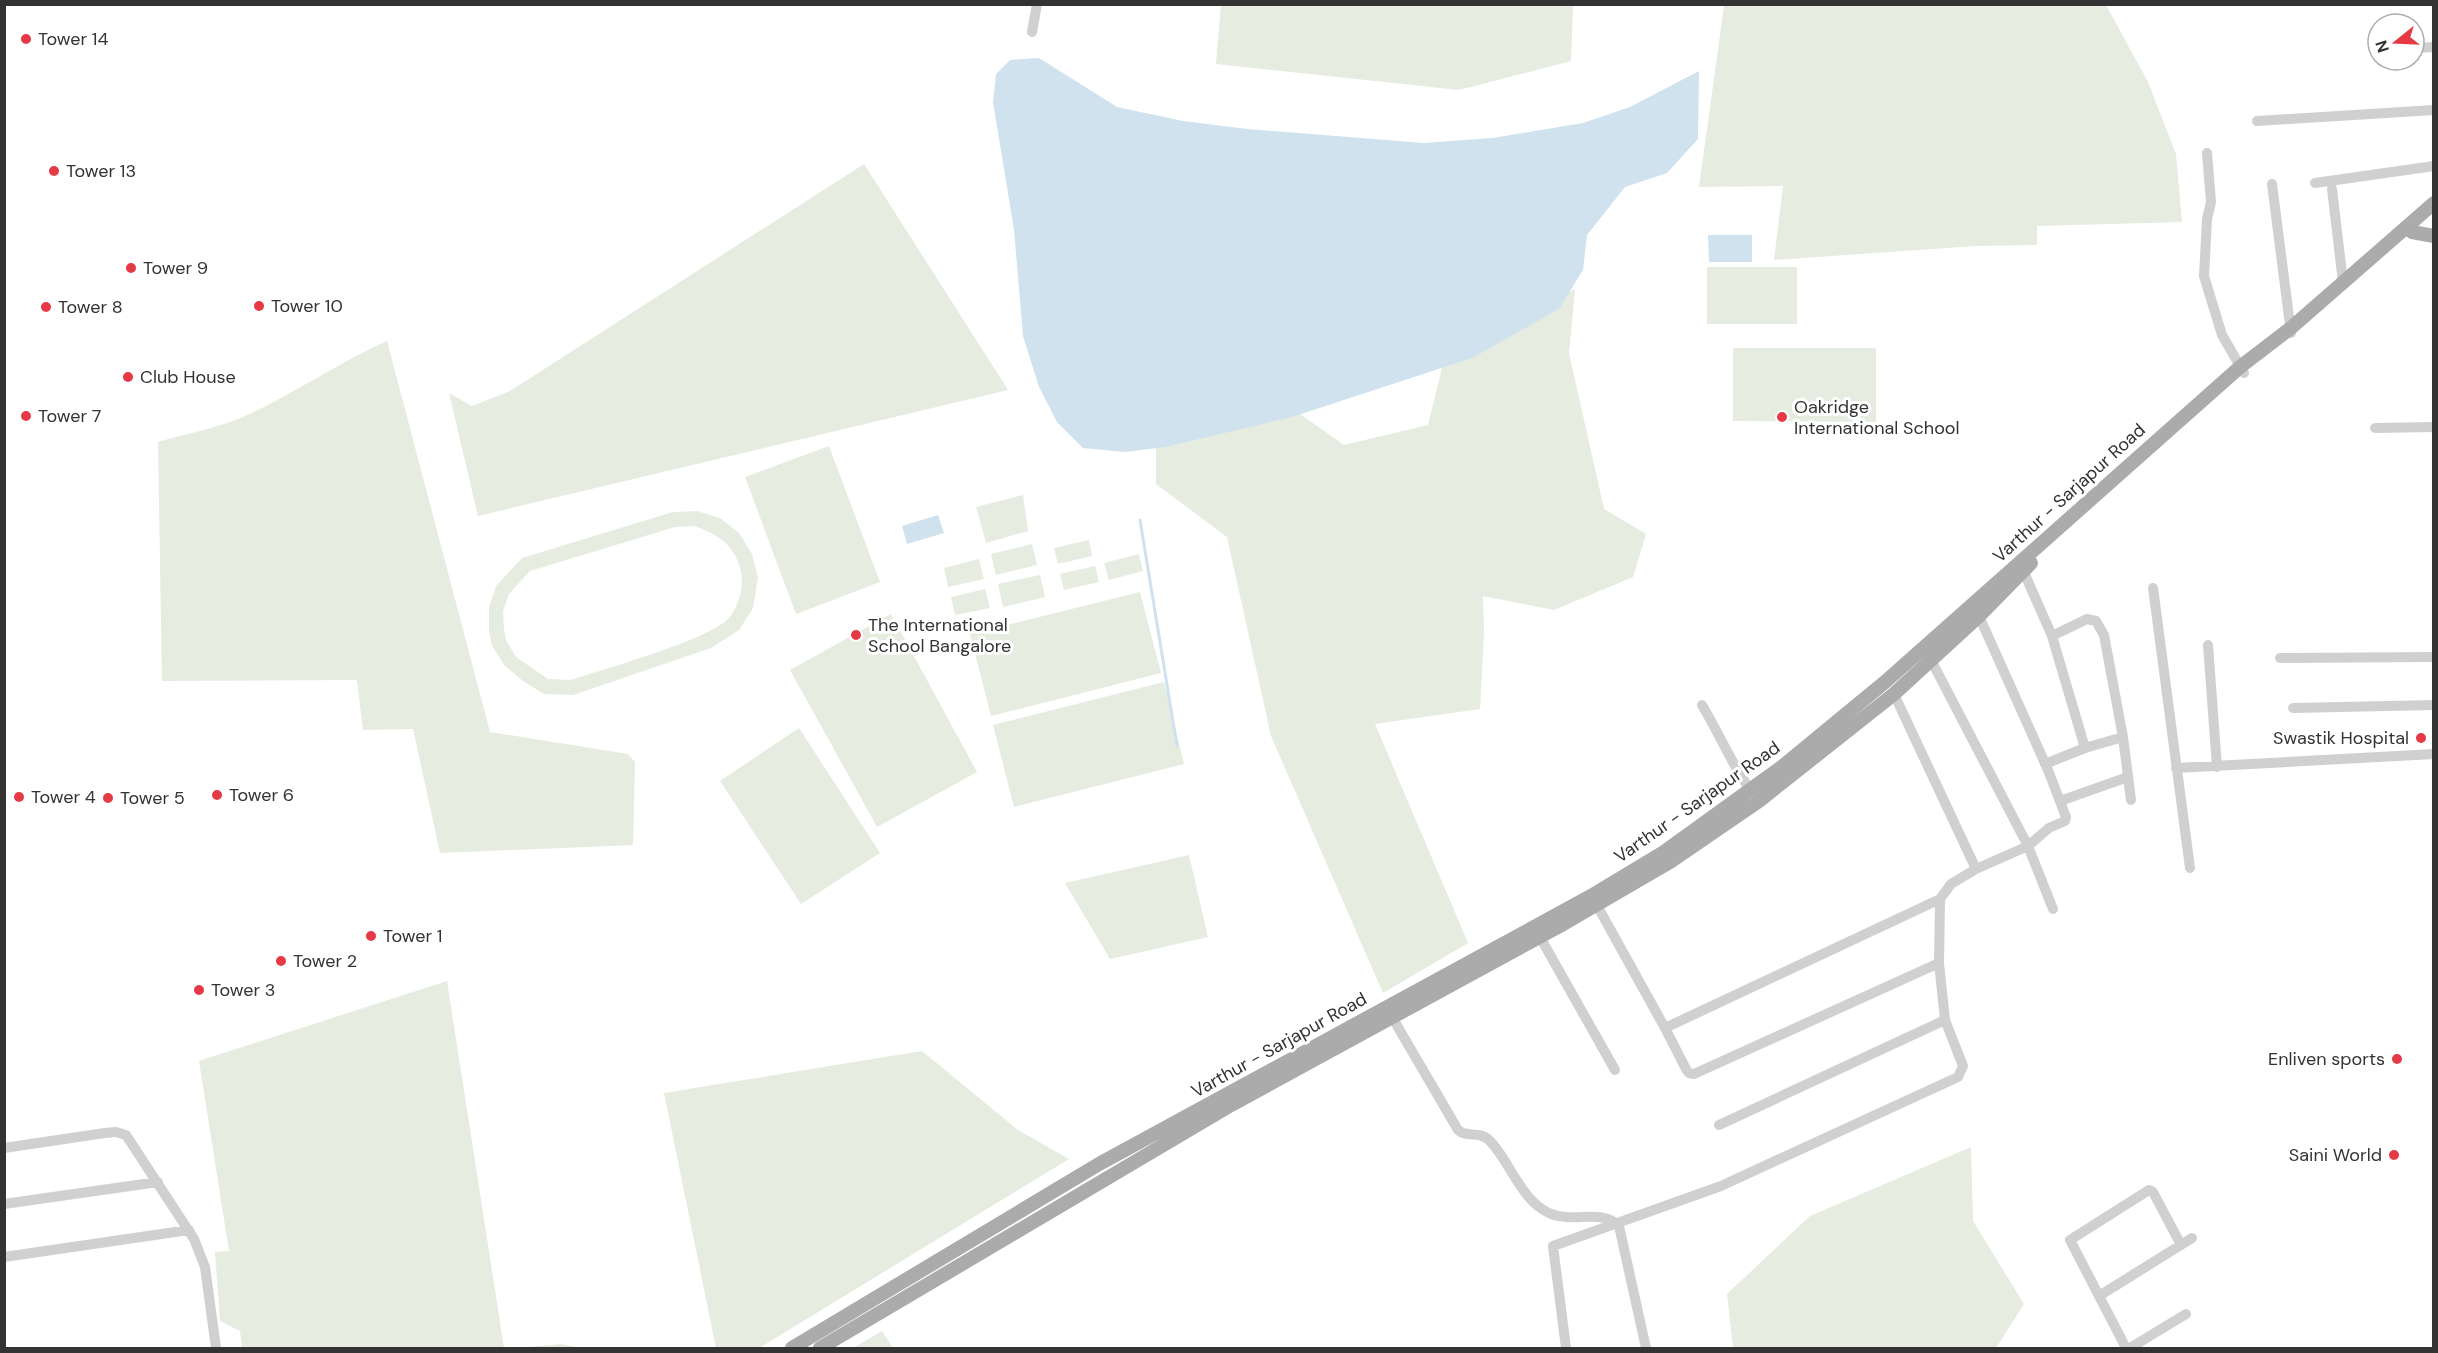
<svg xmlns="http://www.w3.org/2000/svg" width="2438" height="1353" viewBox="0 0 2438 1353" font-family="'DM Sans',sans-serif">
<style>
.green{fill:#e6ecdf;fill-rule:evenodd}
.water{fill:#cfe2ee}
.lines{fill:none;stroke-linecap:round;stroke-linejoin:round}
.stream{stroke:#cfe2ee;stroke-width:3}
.minor{stroke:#d0d0d0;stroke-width:10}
.major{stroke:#ababab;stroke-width:14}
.poi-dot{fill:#e63946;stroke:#fff;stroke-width:2}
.labels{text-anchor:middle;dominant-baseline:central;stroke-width:6;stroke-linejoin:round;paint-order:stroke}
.poi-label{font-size:18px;fill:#333;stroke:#fff;text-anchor:start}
.street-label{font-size:18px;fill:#333;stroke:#fff}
</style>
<rect width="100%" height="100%" fill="#fff"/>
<!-- green -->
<path class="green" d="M1221,5H1573L1571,61L1459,90L1216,64Z
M1719,5H2106L2148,82L2176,154L2182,222L2037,226V245L1976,246L1774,260L1783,186L1699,187L1724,6Z
M864,164L1008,390L478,516L449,393L472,406L510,391Z
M1707,267H1797V324H1707Z
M1575,289L1569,353L1604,509L1646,534L1633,577L1554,610L1483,596L1484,633L1480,709L1375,724L1468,943L1383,993L1271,736L1227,537L1156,484V428L1259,385L1344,445L1428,425L1444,360Z
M387,341L490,732L628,754L635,762L633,845L440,853L413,729L363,730L357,680L162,681L158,442C186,434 216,428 243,417C293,395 337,363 387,341Z
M1733,348H1876V422L1733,421Z
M829,446L880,582L796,614L745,477Z
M1023,495L1028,531L986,543L976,507Z
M697,511L720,518L739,533L752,554L758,578L753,608L739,630L711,648L573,695L544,694L523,681L505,666L492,646L489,632V608L496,586L522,558L673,512ZM694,526C718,534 735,545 741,571C744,586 739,606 729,618C709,640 604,669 571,680L548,679L516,657L506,640L504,630L503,611L509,594L530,571L675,527Z
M1089,540L1092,556L1058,564L1054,548Z
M1032,544L1037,565L996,575L991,554Z
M1139,554L1143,571L1109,580L1104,563Z
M979,559L984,579L948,587L944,568Z
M1095,566L1099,582L1064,590L1060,574Z
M1040,575L1045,597L1003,607L998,584Z
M985,589L990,608L955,615L951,597Z
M1140,592L1161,673L991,716L970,634Z
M891,614L977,772L877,827L790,670Z
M1164,682L1184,764L1014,807L993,725Z
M799,728L880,853L801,904L720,781Z
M1189,855L1208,937L1110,959L1065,883Z
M447,981L504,1348H242L240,1331L220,1321L215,1252L229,1251L199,1061Z
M922,1051L1018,1130L1069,1159L759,1348H716L664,1093Z
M1971,1147L1973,1221L2024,1304L1996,1348H1733L1727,1294L1810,1216Z
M882,1331L893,1348H853Z
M562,1344L579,1348H516Z"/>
<!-- water -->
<path class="water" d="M1039,58L1117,107L1183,121L1247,129L1424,143L1492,138L1583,123L1630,107L1699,71L1698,139L1667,173L1625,187L1587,235L1583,270L1559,309L1472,358L1292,417L1165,447L1125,452L1083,448L1057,422L1039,387L1023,336L1014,230L993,102L996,74L1010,60Z
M1708,235H1752V262H1709Z
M938,515L944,533L907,544L902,526Z"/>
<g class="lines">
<!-- stream -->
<path class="stream" d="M1140,520L1177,746"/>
<!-- minor -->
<path class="minor" d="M1032,32L1037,4
M2418,48L2434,47
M2257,121L2434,110
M2207,153L2211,202L2207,219L2204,276L2222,335L2244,373
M2315,183L2434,166
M2272,184L2291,333
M2332,189L2343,282
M2375,428L2434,427
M2023,570L2052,636L2087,619L2096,621L2104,635L2123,737L2131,800
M2153,588L2190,868
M2052,636L2085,748L2123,737
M2208,645L2217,767
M2280,658L2434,657
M1931,660L2028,846L2053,909
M1894,694L1976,869L2028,846L2049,828L2065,821L2066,817L2048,770L1979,616
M1702,705C1720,735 1733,768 1755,796
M2293,708L2434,705
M2045,764L2085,748
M2176,768L2434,754
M2060,801L2128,777
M1594,900L1665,1028
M1540,937L1615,1070
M1939,963L1694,1074L1689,1073L1686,1069L1665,1028L1940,899
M1392,1017L1458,1130C1468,1139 1479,1129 1491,1142C1511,1164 1521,1200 1549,1213C1573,1224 1603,1208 1619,1226L1646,1348
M1719,1125L1945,1020
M4,1148L105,1133L116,1132L126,1135L194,1239L205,1267L216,1348
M4,1204L158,1182
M4,1257L189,1230
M2099,1296L2192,1238
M1566,1348L1553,1246L1721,1186L1958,1077L1963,1066L1945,1020L1939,963L1940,899L1951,884L1976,869
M2126,1348L2070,1240L2149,1190L2153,1192L2181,1245
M2130,1348L2186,1314"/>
<!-- major -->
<path class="major" d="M2412,232L2434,236
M792,1348L1099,1164L1591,896L1664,852L1783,766L1885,682L2240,367L2292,327L2434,203
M820,1348L1231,1105L1565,923L1670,862L1759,801L1894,694L1979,616L2031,563"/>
</g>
<!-- markers -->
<g class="poi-dot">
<circle cx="26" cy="39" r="6"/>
<circle cx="54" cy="171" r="6"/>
<circle cx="131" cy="268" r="6"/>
<circle cx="259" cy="306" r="6"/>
<circle cx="46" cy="307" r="6"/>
<circle cx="128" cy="377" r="6"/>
<circle cx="26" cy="416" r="6"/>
<circle cx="1782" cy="417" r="6"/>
<circle cx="856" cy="635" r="6"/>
<circle cx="2421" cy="738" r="6"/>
<circle cx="217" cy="795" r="6"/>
<circle cx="19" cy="797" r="6"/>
<circle cx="108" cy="798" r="6"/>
<circle cx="371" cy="936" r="6"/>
<circle cx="281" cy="961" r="6"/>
<circle cx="199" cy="990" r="6"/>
<circle cx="2397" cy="1059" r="6"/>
<circle cx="2394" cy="1155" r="6"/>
</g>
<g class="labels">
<!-- poi labels -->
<g class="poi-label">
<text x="38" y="39">Tower 14</text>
<text x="66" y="171">Tower 13</text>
<text x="143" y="268">Tower 9</text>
<text x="271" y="306">Tower 10</text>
<text x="58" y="307">Tower 8</text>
<text x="140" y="377">Club House</text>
<text x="1794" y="407">Oakridge<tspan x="1794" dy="21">International School</tspan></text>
<text x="38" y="416">Tower 7</text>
<text x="868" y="625">The International<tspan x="868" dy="21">School Bangalore</tspan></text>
<text x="2409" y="738" text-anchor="end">Swastik Hospital</text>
<text x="229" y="795">Tower 6</text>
<text x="31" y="797">Tower 4</text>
<text x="120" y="798">Tower 5</text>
<text x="383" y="936">Tower 1</text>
<text x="293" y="961">Tower 2</text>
<text x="211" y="990">Tower 3</text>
<text x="2385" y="1059" text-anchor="end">Enliven sports</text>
<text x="2382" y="1155" text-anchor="end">Saini World</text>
</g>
<!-- street labels -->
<g class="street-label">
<text transform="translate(2069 493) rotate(-42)">Varthur - Sarjapur Road</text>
<text transform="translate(1697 802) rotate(-35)">Varthur - Sarjapur Road</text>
<text transform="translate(1279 1045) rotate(-29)">Varthur - Sarjapur Road</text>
</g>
</g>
<!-- border -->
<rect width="2438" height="1353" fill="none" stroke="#333333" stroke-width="12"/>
<!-- north arrow -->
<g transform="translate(2396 42) rotate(252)"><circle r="28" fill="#ffffff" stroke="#adadad" stroke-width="1.5"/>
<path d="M0-4.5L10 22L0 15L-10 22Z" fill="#e63946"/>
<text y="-9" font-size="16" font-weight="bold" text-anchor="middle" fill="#333333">N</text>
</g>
</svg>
